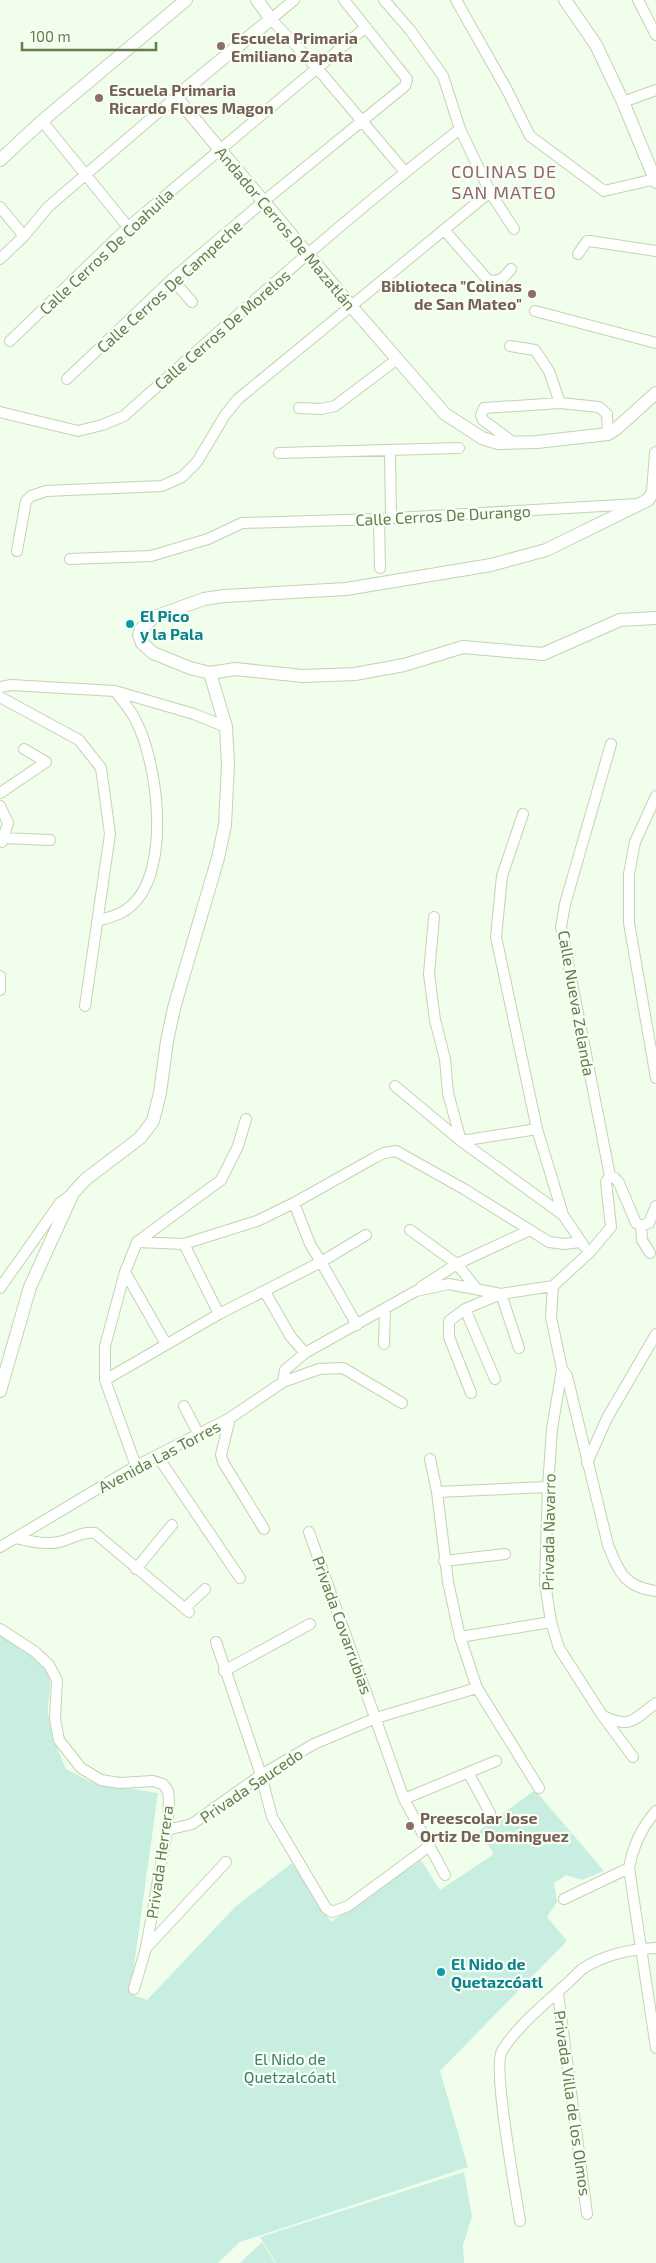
<svg xmlns="http://www.w3.org/2000/svg" width="656" height="2263" viewBox="0 0 656 2263" font-family="'Exo 2',sans-serif">
<style>
.green{fill:#c7eee1}
.lines{fill:none;stroke-linecap:round;stroke-linejoin:round}
.minor-casing{stroke:#c2d4b1;stroke-width:12}
.tertiary-casing{stroke:#c2d4b1;stroke-width:14}
.minor{stroke:#fff;stroke-width:10}
.tertiary{stroke:#fff;stroke-width:12}
.education-dot{fill:#8d6e63;stroke:#f6fff3;stroke-width:2}
.culture-dot{fill:#0f9aa8;stroke:#f6fff3;stroke-width:2}
.labels{text-anchor:middle;dominant-baseline:central;stroke-width:4.5;stroke-linejoin:round;paint-order:stroke}
.education-label{font-size:16px;font-weight:bold;fill:#785e54;stroke:#f6fff3;text-anchor:start}
.street-label{font-size:16px;fill:#667c4b;stroke:#f6fff3}
.culture-label{font-size:16px;font-weight:bold;fill:#0d838f;stroke:#f6fff3;text-anchor:start}
.park-label{font-size:16px;fill:#3f7c6f;stroke:#f6fff3}
.neighbourhood-label{font-size:18px;letter-spacing:1px;fill:#976370;stroke:#f6fff3}
</style>
<rect width="100%" height="100%" fill="#f1feeb"/>
<!-- green -->
<path class="green" d="M0,1635C15,1644 49,1662 50,1682C51,1692 47,1703 48,1713C50,1732 58,1751 66,1769L93,1783L158,1793L130,1994L147,2000L236,1906L292,1863L331,1922L421,1860L440,1890L494,1854L479,1831L535,1790L604,1871L582,1880L566,1875L554,1883L557,1902L547,1917L567,1941L440,2071L468,2167L240,2242L218,2263H0Z
M464,2172L472,2216L463,2245L464,2263H276L260,2237Z
M262,2242L275,2263H240Z"/>
<g class="lines">
<!-- minor casing -->
<g class="minor-casing">
<path id="minor" d="M294,0L271,19L317,68L405,172
M384,0L410,30L443,76L460,129L490,192L514,229
M456,0L507,90L530,136L604,191L655,179
M638,0L656,35
M623,102L656,90
M42,121L128,227
M0,207L24,236
M445,231L488,280C499,283 504,278 511,269
M578,254L587,241H590L656,251
M0,259L24,236L48,207L176,97
M172,279L192,302
M535,311L656,343
M10,341L128,227L366,27
M510,346L535,350L549,371L560,403
M67,379L172,279L264,201L405,86L407,79L344,0
M299,408L321,409L335,406L396,360
M0,412L78,431L102,425L124,416C234,318 344,219 460,129
M514,443L483,420L481,415L484,408L560,403L599,407L607,414L608,434
M390,451L391,518
M279,453L459,448
M379,519L380,568
M17,551L26,501L31,496L46,491L162,486L182,477L197,462L225,415L238,399L490,192
M70,559L151,556L208,539L242,523L379,519L637,504
M0,687L11,685L115,691L194,714L226,727
M0,697L79,740L101,768L110,834L85,1006
M0,793L46,762L24,749
M656,796L635,842L629,874V923L656,1078
M0,806L8,823L2,842
M523,814L502,876L496,937L537,1129L563,1215
M0,840L3,838L50,840
M434,917L429,974L435,1020L445,1059L448,1093L461,1141L537,1129
M97,921C110,917 121,915 131,906C172,870 158,762 135,719C130,709 122,700 115,691
M0,976V990
M395,1086L461,1141L563,1215L584,1246
M610,1176L561,927L565,904L611,744
M610,1176L615,1178L619,1183L636,1223L641,1226L649,1223L656,1206
M641,1226L642,1240L650,1253
M410,1230L457,1264L476,1288
M137,1242L184,1244L257,1221L294,1203L374,1158L384,1153L396,1151L464,1189L549,1242L564,1244L580,1242
M184,1244L219,1314
M125,1272L166,1344
M553,1286L551,1317L562,1369L552,1429L548,1487L545,1583L551,1622L559,1648L602,1715L633,1757
M421,1287L457,1264L530,1230
M0,1288L60,1203L72,1194
M265,1292L291,1337L305,1353
M465,1309L495,1379
M357,1325L321,1262L366,1235
M384,1344L385,1309
M562,1369L567,1376L608,1545C619,1572 624,1587 656,1591
M105,1380L219,1314L321,1262L310,1244L294,1203
M283,1382L285,1370L305,1353L416,1291L449,1284L501,1294L553,1286L590,1252L611,1227L606,1182L610,1176
M471,1393L449,1337V1321L465,1309L501,1294L519,1348
M184,1406L199,1435
M230,1418L221,1455L223,1462L264,1529
M158,1457L240,1578
M430,1459L437,1492L448,1582L460,1637L477,1688L539,1788
M587,1463L607,1418L656,1334
M136,1466L105,1380V1346L125,1272L137,1242L221,1180L238,1146L246,1119
M437,1492L548,1487
M309,1532L404,1799L445,1875
M15,1538C30,1541 44,1545 59,1542C72,1539 82,1531 95,1533L189,1612
M0,1547L136,1466L230,1418L283,1382L319,1369L343,1368L402,1403
M444,1561L505,1554
M136,1569L172,1525
M185,1608L205,1589
M0,1629L34,1651L49,1665L57,1680L55,1719L59,1740L81,1768L101,1780L120,1783L153,1781L163,1784L168,1791L169,1801L167,1830L146,1948L134,1989
M460,1637L551,1622
M216,1642L261,1775L272,1817L326,1908L332,1912L348,1906L428,1847
M224,1671L310,1624
M603,1716C631,1729 633,1720 656,1703
M469,1774L490,1813
M404,1799L496,1761
M656,1811C641,1828 633,1845 629,1868L656,2048
M167,1830L192,1824L261,1775L314,1744L376,1718L477,1688
M564,1899L629,1868
M147,1947L226,1862
M558,1993L587,2214
M520,2221C516,2195 492,2066 502,2051C519,2022 558,1994 582,1969C604,1955 630,1949 656,1948"/>
</g>
<!-- tertiary casing -->
<g class="tertiary-casing">
<path id="tertiary" d="M257,0L271,19L176,97L351,306L445,414L482,438L498,443L537,442L608,434L616,429L656,393
M565,0L596,45L623,102L656,182
M0,160L42,121L186,0
M656,453L653,492L648,500L546,550L491,565L346,589L224,596L204,599L154,617L141,629L139,635L142,643L153,653L163,657L190,668L210,673L235,669L303,676L355,674L404,665L463,647L543,654L620,620L656,618
M0,1391L30,1287L73,1193L86,1179L140,1138L153,1121L160,1093L167,1041L174,1008L218,858L225,825L228,764L226,727L210,673"/>
</g>
<!-- minor -->
<use href="#minor" class="minor"/>
<!-- tertiary -->
<use href="#tertiary" class="tertiary"/>
</g>
<!-- markers -->
<g class="education-dot">
<circle cx="221" cy="46" r="5"/>
<circle cx="99" cy="98" r="5"/>
<circle cx="532" cy="294" r="5"/>
<circle cx="410" cy="1826" r="5"/>
</g>
<g class="culture-dot">
<circle cx="130" cy="624" r="5"/>
<circle cx="441" cy="1972" r="5"/>
</g>
<g class="labels">
<!-- education labels -->
<g class="education-label">
<text x="231" y="37">Escuela Primaria<tspan x="231" dy="18">Emiliano Zapata</tspan></text>
<text x="109" y="89">Escuela Primaria<tspan x="109" dy="18">Ricardo Flores Magon</tspan></text>
<text x="522" y="285" text-anchor="end">Biblioteca "Colinas<tspan x="522" dy="18">de San Mateo"</tspan></text>
<text x="420" y="1817">Preescolar Jose<tspan x="420" dy="18">Ortiz De Dominguez</tspan></text>
</g>
<!-- street labels -->
<g class="street-label">
<text transform="translate(286 228) rotate(50)">Andador Cerros De Mazatlán</text>
<text transform="translate(106 251) rotate(-43)">Calle Cerros De Coahuila</text>
<text transform="translate(169 286) rotate(-42)">Calle Cerros De Campeche</text>
<text transform="translate(222 329) rotate(-41)">Calle Cerros De Morelos</text>
<text transform="translate(443 515) rotate(-3)">Calle Cerros De Durango</text>
<text transform="translate(577 1003) rotate(80)">Calle Nueva Zelanda</text>
<text transform="translate(159 1456) rotate(-28)">Avenida Las Torres</text>
<text transform="translate(548 1532) rotate(-89)">Privada Navarro</text>
<text transform="translate(343 1625) rotate(70)">Privada Covarrubias</text>
<text transform="translate(251 1785) rotate(-34)">Privada Saucedo</text>
<text transform="translate(159 1862) rotate(-82)">Privada Herrera</text>
<text transform="translate(573 2103) rotate(82)">Privada Villa de los Olmos</text>
</g>
<!-- culture labels -->
<g class="culture-label">
<text x="140" y="615">El Pico<tspan x="140" dy="18">y la Pala</tspan></text>
<text x="451" y="1963">El Nido de<tspan x="451" dy="18">Quetazcóatl</tspan></text>
</g>
<!-- park labels -->
<g class="park-label">
<text x="290" y="2058">El Nido de<tspan x="290" dy="18">Quetzalcóatl</tspan></text>
</g>
<!-- neighbourhood labels -->
<g class="neighbourhood-label">
<text x="504" y="171">COLINAS DE<tspan x="504" dy="21">SAN MATEO</tspan></text>
</g>
</g>
<!-- scale -->
<path d="M22 42v8h134v-8" fill="none" stroke="#667c4b" stroke-width="2.5"/>
<text x="30" y="42" font-size="15" fill="#667c4b" stroke="#f6fff3" stroke-width="4" paint-order="stroke">100 m</text>
</svg>
